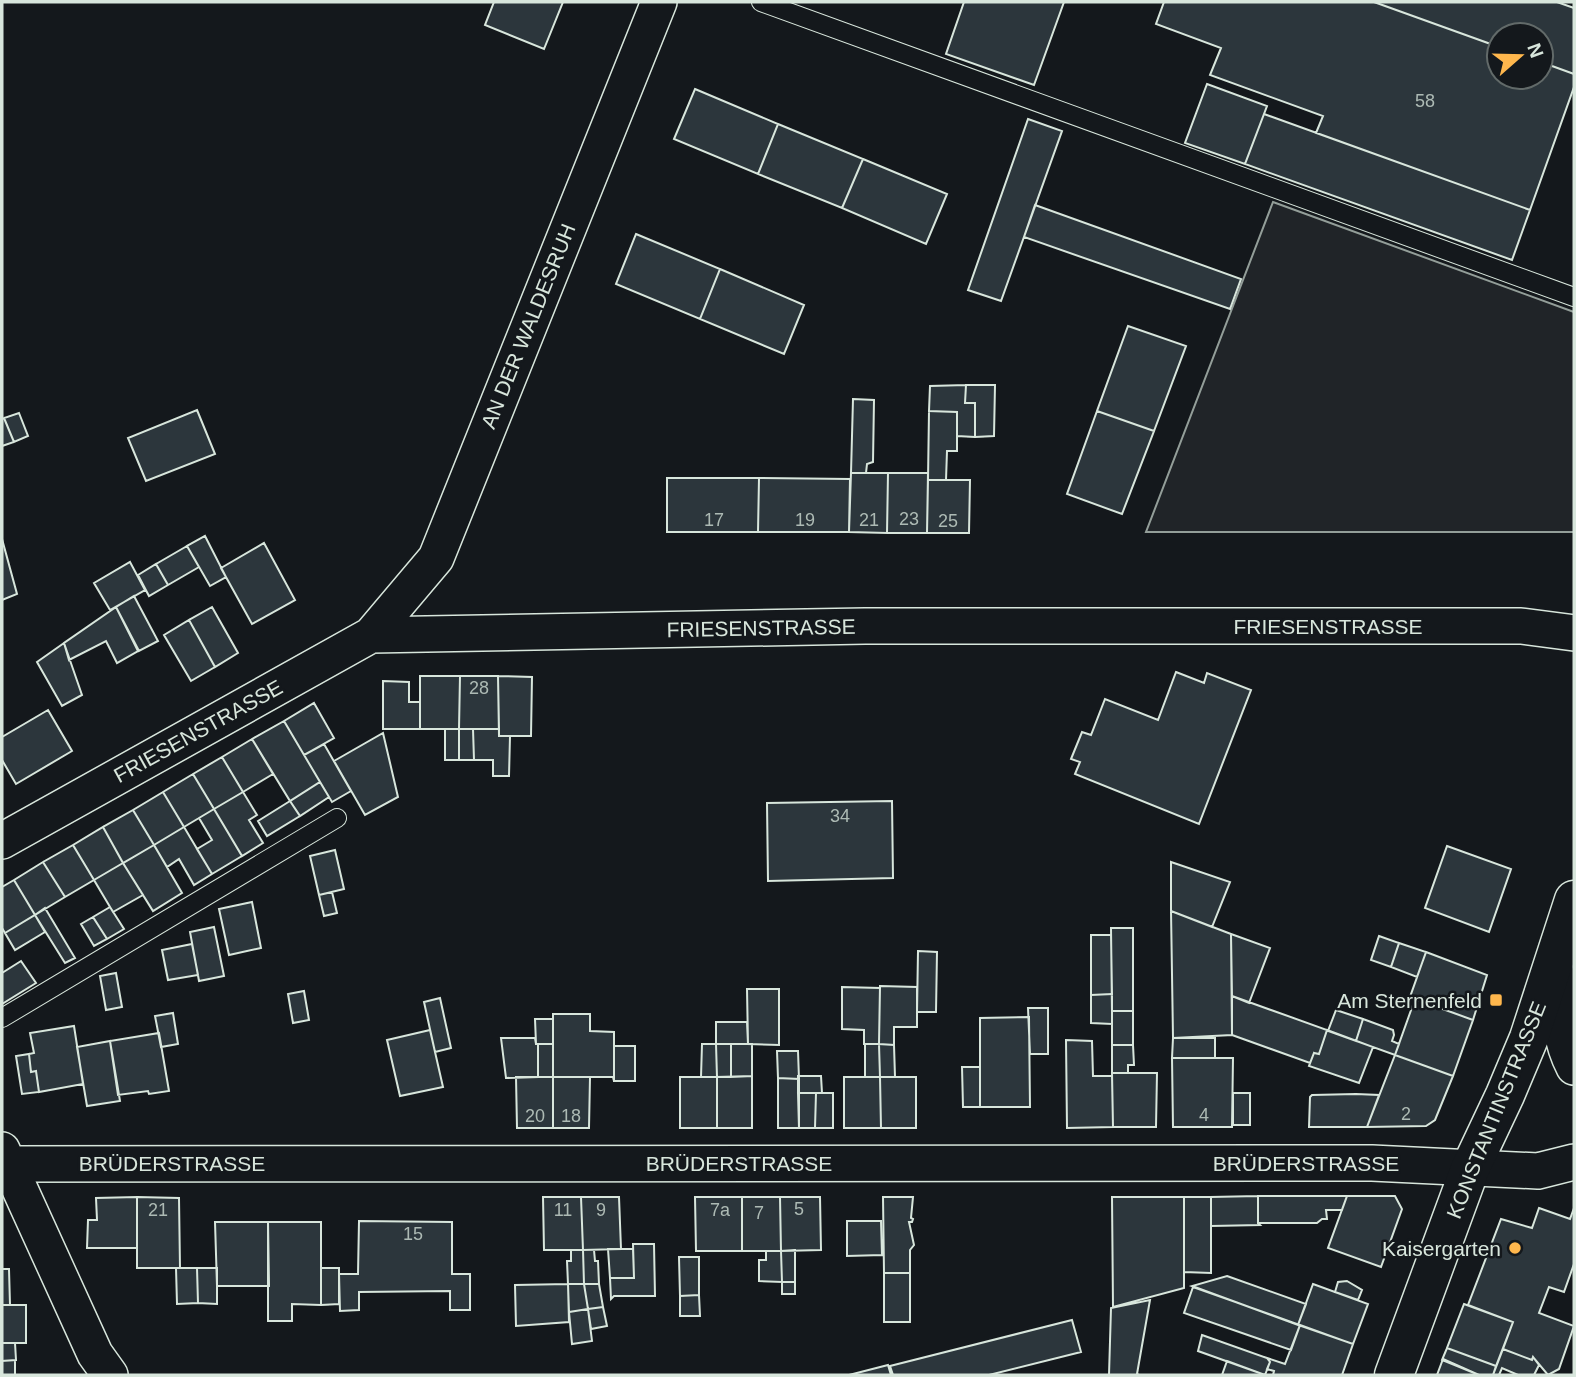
<svg xmlns="http://www.w3.org/2000/svg" width="1576" height="1377" viewBox="0 0 1576 1377" font-family="Arial,sans-serif">
<style>
.green{fill:#202428;stroke:#939e99;stroke-width:2}
.building{fill:#2c363c;stroke:#d8e6dc;stroke-width:2}
.lines{fill:none;stroke-linecap:round;stroke-linejoin:round}
.lane-casing{stroke:#d8e6dc;stroke-width:20}
.street-casing{stroke:#d8e6dc;stroke-width:38}
.secondary-casing{stroke:#d8e6dc;stroke-width:41}
.lane{stroke:#14181c;stroke-width:18}
.street{stroke:#14181c;stroke-width:35}
.secondary{stroke:#14181c;stroke-width:38}
.poi-dot{fill:#ffb74d;stroke:#14181c;stroke-width:2.5}
.labels{text-anchor:middle;dominant-baseline:central;stroke-width:5;stroke-linejoin:round;paint-order:stroke}
.number-label{font-size:18px;fill:#adbab4}
.street-label{font-size:21px;fill:#d8e6dc;stroke:#14181c}
.poi-label{font-size:21px;fill:#d8e6dc;stroke:#14181c;text-anchor:end}
</style>
<rect width="100%" height="100%" fill="#14181c"/>
<!-- green -->
<path class="green" d="M1273,202L1574,312V532H1146Z"/>
<!-- building -->
<path class="building" d="M494,2H563L544,49L485,25Z
M964,2H1064L1034,85L946,54Z
M1164,2H1374L1499,47V77H1541V62L1574,74V87L1530,210L1316,133L1323,116L1210,75L1221,48L1156,24Z
M1374,2H1557L1574,8V74L1541,62V35H1499V47Z
M1207,84L1267,106L1245,164L1185,143Z
M695,89L778,124L758,174L674,139Z
M1264,114L1530,210L1512,260L1245,164Z
M1028,119L1062,131L1001,301L968,290Z
M778,124L863,159L842,208L758,174Z
M863,159L947,194L926,244L842,208Z
M1035,205L1241,279L1230,309L1024,237Z
M636,234L720,269L700,319L616,284Z
M720,269L804,305L784,354L700,319Z
M1128,326L1186,346L1154,431L1097,411Z
M966,385H995L994,436L975,437V403H965Z
M966,385L965,403H975V437L957,436V412L929,411L930,386Z
M853,399L874,400L873,462L867,464L866,473H851Z
M197,410L215,454L146,481L128,438Z
M929,411L957,412V451H947L946,480H928Z
M1097,411L1154,431L1122,514L1067,494Z
M19,413L28,436L14,442L4,418Z
M4,418L14,442L2,446V419Z
M851,473H888L887,533L849,532Z
M888,473H928L927,533H887Z
M667,478H759L758,532H667Z
M759,478L850,479L849,532H758Z
M928,480H970L969,533H927Z
M205,536L226,577L210,586L187,546Z
M2,539L17,594L2,600Z
M264,543L295,600L252,624L221,568Z
M187,546L199,567L168,585L156,564Z
M130,562L145,590L110,610L94,583Z
M156,564L168,585L149,596L138,575Z
M134,596L158,641L139,651L116,607Z
M116,607L138,651L117,663L106,641L69,660L64,643Z
M212,607L238,653L215,667L189,620Z
M189,620L215,667L191,681L164,635Z
M64,643L82,695L62,706L37,662Z
M1176,672L1204,683L1207,673L1251,690L1199,824L1075,774L1080,762L1071,759L1082,732L1091,735L1105,699L1158,720Z
M420,676H460L459,729H420Z
M460,676H498L499,729H459Z
M498,676L532,677L531,736H499Z
M383,681L409,682V702H420V729H383Z
M314,703L334,738L304,755L284,721Z
M48,710L72,751L16,784L2,760V737Z
M284,721L320,782L290,801L252,739Z
M445,729H459V760H445Z
M459,729H473L474,760H459Z
M473,729H499V736H510L509,776H493V760H474Z
M383,733L398,797L365,815L334,761Z
M252,739L273,774L243,792L222,757Z
M324,744L351,791L332,802L304,755Z
M222,757L243,792L214,809L193,774Z
M193,774L214,809L184,827L163,792Z
M320,782L329,797L300,816L290,801Z
M163,792L184,827L154,845L133,810Z
M243,792L257,815L249,820L263,843L242,856L214,809Z
M290,801L300,816L267,836L258,821Z
M892,801L893,878L768,881L767,803Z
M214,809L242,856L212,874L197,849L212,840L199,818Z
M133,810L154,845L123,863L103,827Z
M103,827L123,863L94,880L73,845Z
M184,827L212,874L194,885L179,859L167,867L154,845Z
M73,845L94,880L65,897L43,862Z
M154,845L182,893L153,911L123,863Z
M1447,846L1511,869L1489,932L1425,908Z
M335,850L344,889L319,895L310,856Z
M43,862L65,897L35,915L14,880Z
M1171,862L1230,882L1212,927L1171,911Z
M123,863L143,895L113,912L94,880Z
M14,880L35,915L5,933L2,928V887Z
M332,892L337,913L324,916L319,895Z
M252,902L261,948L229,955L219,909Z
M110,907L124,929L107,939L93,917Z
M45,908L75,958L65,963L35,915Z
M1171,911L1231,934L1232,1035L1173,1038Z
M35,915L45,932L15,950L5,933Z
M93,917L107,939L94,946L81,924Z
M214,927L224,976L199,981L190,932Z
M1111,928H1133V1011H1112Z
M1231,934L1270,948L1249,1003L1232,996Z
M1091,935H1111L1112,994L1091,995Z
M1379,936L1399,943L1391,967L1371,960Z
M1399,943L1426,952L1417,977L1391,967Z
M192,944L198,975L168,980L162,950Z
M918,951L937,952L936,1012H917Z
M1426,952L1487,975L1473,1020L1410,997Z
M21,961L36,983L2,1004V973Z
M116,973L122,1007L106,1010L100,976Z
M880,986L917,987V1027H894V1045L879,1044Z
M842,987L880,988L879,1044H864V1030L842,1029Z
M747,989H779V1045L748,1044Z
M304,991L309,1020L293,1023L288,994Z
M1112,994V1024L1091,1023V995Z
M1232,996L1327,1030L1319,1054L1314,1053L1310,1063L1232,1035Z
M440,998L451,1048L435,1052L424,1002Z
M1415,999L1473,1020L1453,1076L1395,1055Z
M1028,1008H1048V1054H1030Z
M1336,1010L1363,1019L1356,1041L1328,1031Z
M1112,1011H1133V1045H1112Z
M173,1013L178,1044L161,1047L155,1016Z
M553,1014H590V1031L614,1032V1081L613,1077H553Z
M1029,1017L1030,1107H980V1018Z
M535,1019H553V1044H536Z
M1363,1019L1393,1030L1394,1035L1392,1041L1399,1044L1395,1055L1356,1041Z
M716,1022H747L748,1044H716Z
M74,1026L83,1084L39,1092L36,1071L31,1072L29,1054L34,1053L30,1033Z
M430,1030L443,1087L400,1096L387,1040Z
M1327,1030L1373,1047L1359,1083L1309,1066L1314,1053L1319,1054Z
M159,1033L169,1091L149,1094L148,1091L118,1095L110,1041Z
M501,1038H535L536,1044H538V1077L506,1078Z
M1173,1038H1215V1058H1172Z
M1066,1040L1092,1041L1093,1076H1112L1113,1127L1067,1128Z
M110,1041L120,1101L87,1106L77,1047Z
M538,1044H553V1077H538Z
M702,1044H716L717,1077H701Z
M716,1044H731V1077H717Z
M731,1044H752V1076L731,1077Z
M865,1044H879L880,1077H865Z
M879,1044L894,1045L895,1077H880Z
M1112,1045H1133L1134,1065H1128V1073H1112Z
M614,1046H635V1081H614Z
M777,1051H798L799,1079L778,1078Z
M29,1054L31,1072L36,1071L39,1092L22,1094L16,1056Z
M1395,1055L1453,1076L1435,1120L1426,1126L1367,1127Z
M1172,1058H1233L1232,1127H1173Z
M962,1067H980V1107H963Z
M1112,1073H1157L1156,1127H1113Z
M752,1076V1128H717V1077Z
M798,1076H821L822,1093H798Z
M516,1077H553V1128H517Z
M553,1077H590L589,1128H553Z
M680,1077H717V1128H680Z
M844,1077H880L881,1128H844Z
M880,1077H916V1128H881Z
M778,1078L799,1079V1128H778Z
M798,1093H816L815,1128H799Z
M816,1093H833V1128H815Z
M1233,1093H1250V1125H1233Z
M1312,1095L1356,1094L1379,1095L1367,1127H1309L1310,1097Z
M1258,1196V1223L1260,1225L1211,1226V1197Z
M1258,1196H1347L1342,1210H1326L1327,1219H1322L1317,1223H1258Z
M1347,1196H1395L1402,1209L1381,1267L1328,1248Z
M137,1197L179,1198L180,1268H137Z
M137,1197V1248H87L88,1220H97L96,1198Z
M543,1197H581L583,1250H544Z
M581,1197H619L621,1249L583,1250Z
M695,1197H742V1251H696Z
M742,1197H780L781,1251H742Z
M780,1197H820L821,1250L781,1251Z
M883,1197H913L911,1218L913,1219L912,1222H909L914,1245L910,1250V1273H884Z
M1112,1197H1184V1288L1113,1307Z
M1184,1197H1211V1273L1184,1272Z
M1539,1208L1570,1219L1574,1208V1264L1564,1292L1549,1287L1539,1313L1574,1326L1559,1369L1548,1375L1533,1357L1532,1360L1503,1349L1513,1322L1468,1305L1501,1219L1532,1228Z
M359,1221L452,1222V1274H470V1310H450V1291L359,1292V1310L340,1311L339,1274H358Z
M847,1221H881L882,1255L847,1256Z
M215,1222H268L269,1286H217Z
M268,1222H321V1305L292,1304V1321H268Z
M633,1244H654L655,1296H614L611,1299L610,1278H634Z
M608,1249H633L634,1278H610Z
M571,1250H583L584,1284H568L567,1261H571Z
M583,1250H594L595,1261H598L599,1284H584Z
M795,1250V1282H782L781,1251Z
M766,1251H781L782,1282L759,1281V1260H766Z
M679,1257H699V1295L680,1296Z
M176,1268H197L198,1303L177,1304Z
M197,1268H217V1304L198,1303Z
M321,1268H339V1304L321,1305Z
M2,1269H9L10,1305H2Z
M884,1273H910V1322H884Z
M1227,1276L1306,1304L1298,1325L1192,1286Z
M1347,1281L1362,1290L1358,1300L1335,1292L1338,1282Z
M782,1282H795V1294H782Z
M568,1284H584L588,1309L569,1312Z
M568,1284L569,1322L516,1326L515,1285Z
M584,1284H599L603,1307L588,1309Z
M1313,1284L1368,1304L1353,1344L1298,1325Z
M1193,1287L1300,1325L1291,1350L1184,1313Z
M699,1295L700,1316H680V1296Z
M1150,1300L1137,1374L1139,1375H1109L1111,1308Z
M1464,1304L1513,1322L1496,1366L1447,1348Z
M2,1305H26V1343H2Z
M603,1307L607,1326L591,1329L588,1309Z
M588,1309L592,1341L572,1344L569,1312Z
M1072,1320L1081,1352L989,1375H893L890,1366Z
M1300,1325L1353,1344L1342,1375H1273L1274,1371L1267,1369L1270,1362L1267,1358L1285,1364Z
M1202,1335L1267,1358L1270,1362L1265,1375L1198,1351Z
M2,1343H15L16,1360L2,1361Z
M1447,1348L1496,1366L1493,1375H1479L1442,1360Z
M1503,1349L1532,1360L1533,1357L1539,1365L1534,1375H1518L1502,1368L1499,1375H1493Z
M1443,1359L1479,1375H1437Z
M15,1360V1375H2V1361Z
M1227,1361L1265,1375H1222Z
M888,1365L891,1375H849Z"/>
<g class="lines">
<!-- lane casing -->
<g class="lane-casing">
<path id="lane" d="M761,2L1574,297
M2,1018L337,818"/>
</g>
<!-- street casing -->
<g class="street-casing">
<path id="street" d="M371,635L436,558L659,2
M2,841L371,635L865,626H1521L1574,633
M1555,963C1558,998 1557,1035 1574,1067
M2,1150L95,1354L110,1375
M2,1164L1372,1163L1538,1171L1574,1162"/>
</g>
<!-- secondary casing -->
<g class="secondary-casing">
<path id="secondary" d="M1394,1375L1470,1169L1505,1095L1529,1038L1574,900"/>
</g>
<!-- lane -->
<use href="#lane" class="lane"/>
<!-- street -->
<use href="#street" class="street"/>
<!-- secondary -->
<use href="#secondary" class="secondary"/>
</g>
<!-- markers -->
<g class="poi-dot">
<rect x="1489" y="993" width="14" height="14" rx="3.5"/>
<circle cx="1515" cy="1248" r="7"/>
</g>
<g class="labels">
<!-- number labels -->
<g class="number-label">
<text x="1425" y="101">58</text>
<text x="909" y="519">23</text>
<text x="714" y="520">17</text>
<text x="805" y="520">19</text>
<text x="869" y="520">21</text>
<text x="948" y="521">25</text>
<text x="479" y="688">28</text>
<text x="840" y="816">34</text>
<text x="1406" y="1114">2</text>
<text x="1204" y="1115">4</text>
<text x="535" y="1116">20</text>
<text x="571" y="1116">18</text>
<text x="799" y="1209">5</text>
<text x="158" y="1210">21</text>
<text x="563" y="1210">11</text>
<text x="601" y="1210">9</text>
<text x="720" y="1210">7a</text>
<text x="759" y="1213">7</text>
<text x="413" y="1234">15</text>
</g>
<!-- street labels -->
<g class="street-label">
<text transform="translate(528 326) rotate(-68)">AN DER WALDESRUH</text>
<text x="1328" y="626">FRIESENSTRASSE</text>
<text transform="translate(761 628) rotate(-1)">FRIESENSTRASSE</text>
<text transform="translate(198 731) rotate(-29)">FRIESENSTRASSE</text>
<text transform="translate(1496 1110) rotate(-68)">KONSTANTINSTRASSE</text>
<text x="172" y="1163">BRÜDERSTRASSE</text>
<text x="739" y="1163">BRÜDERSTRASSE</text>
<text x="1306" y="1163">BRÜDERSTRASSE</text>
</g>
<!-- poi labels -->
<g class="poi-label">
<text x="1482" y="1000">Am Sternenfeld</text>
<text x="1501" y="1248">Kaisergarten</text>
</g>
</g>
<!-- border -->
<rect width="1576" height="1377" fill="none" stroke="#d8e6dc" stroke-width="7"/>
<!-- north arrow -->
<g transform="translate(1520 56) rotate(70)"><circle r="33" fill="#14181c" stroke="#626a69" stroke-width="2"/>
<path d="M0-5L12 26L0 18L-12 26Z" fill="#ffb74d"/>
<text y="-10" font-size="19" font-weight="bold" text-anchor="middle" fill="#d8e6dc">N</text>
</g>
</svg>
